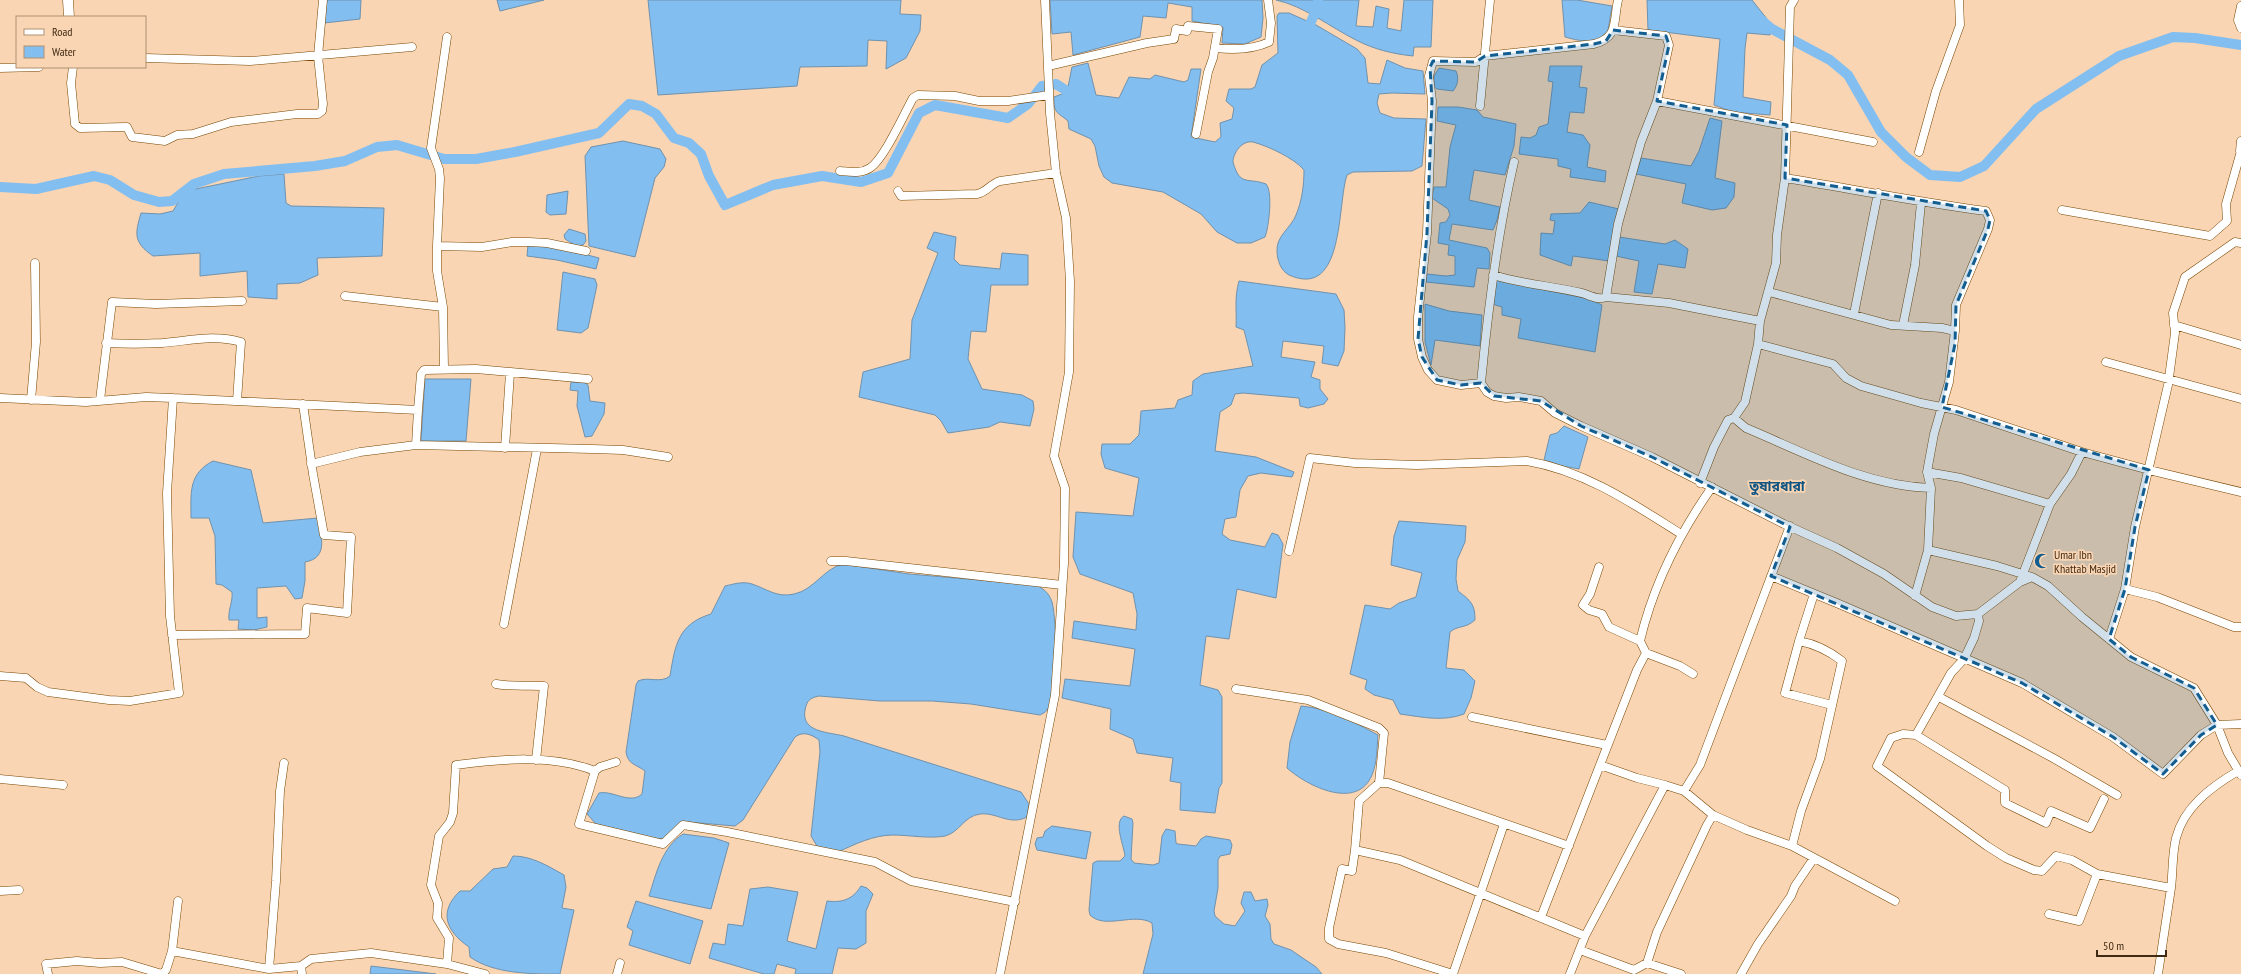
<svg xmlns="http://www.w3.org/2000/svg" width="2241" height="974" viewBox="0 0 2241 974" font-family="'PT Sans Narrow','Noto Sans Bengali',sans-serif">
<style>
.water{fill:#83bef0;stroke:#6f92ae}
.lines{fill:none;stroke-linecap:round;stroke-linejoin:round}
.canal{stroke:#83bef0;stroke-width:10}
.minor-casing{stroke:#794601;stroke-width:9}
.tertiary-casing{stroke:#794601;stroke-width:11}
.minor{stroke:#fff;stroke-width:8}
.tertiary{stroke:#fff;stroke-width:10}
.marked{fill:#135e91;fill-opacity:0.2;stroke:#135e91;stroke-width:3;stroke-dasharray:8 5;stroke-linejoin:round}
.labels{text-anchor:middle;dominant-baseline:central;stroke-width:3.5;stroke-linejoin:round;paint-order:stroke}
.poi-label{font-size:12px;fill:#412a13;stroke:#f9d5b3;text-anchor:start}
.quarter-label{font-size:14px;font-weight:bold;fill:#105483;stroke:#f9d5b3}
</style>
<rect width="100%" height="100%" fill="#f9d5b3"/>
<!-- water -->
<path class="water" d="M325,0H361L360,19L324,23Z
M497,0H544L500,11Z
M648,0H901L900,14L921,15L920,31L906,58L886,69L887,41L868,40L867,66L800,67L797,86L658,95Z
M1050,0H1262L1263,18L1261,37L1245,44L1222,43L1223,27L1192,21V7L1168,3L1166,18L1143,16L1140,37L1073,55L1071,32L1052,34Z
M1276,0H1359L1356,26L1373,27L1376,6L1389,9L1387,28L1401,31L1404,0H1433L1431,47H1414L1413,56C1393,54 1373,49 1356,40C1330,27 1304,6 1276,0Z
M1562,0H1577L1612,6L1607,36C1594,44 1579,41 1565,37Z
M1647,0H1752L1771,24L1770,35L1747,33L1745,48L1743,97L1771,102L1770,115L1733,112L1714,105L1720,39L1648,30Z
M1279,13H1289L1316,25L1357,49L1365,58L1368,83L1380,84L1387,60L1405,68L1423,71L1425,94L1392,93L1379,94L1377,103L1380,113L1394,118L1426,119L1422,166L1412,171L1353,172L1347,175C1337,204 1345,300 1289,275C1281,271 1277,260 1277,251C1276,236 1291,228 1296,215C1302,201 1304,185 1304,170C1294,158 1268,146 1253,142C1242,140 1233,153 1233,162C1240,187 1247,177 1266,184C1273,191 1269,227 1265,237L1251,243H1237L1217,232L1201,214L1163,192L1112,183L1104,177L1099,166L1095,146L1091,139L1069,129L1068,121C1056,111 1054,114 1054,97L1067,92L1072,67L1088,63L1096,95L1119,98L1129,77L1150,79L1155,75L1184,82L1188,80L1191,69H1201L1191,137L1215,142L1221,137L1220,123L1232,119L1234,108L1226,101L1229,89H1251L1255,87L1262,65L1278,53L1277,16Z
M1550,66H1582L1579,87L1587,88L1584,113L1570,112L1567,132L1583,135L1590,145L1587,167L1606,171L1605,182L1570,177L1571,169L1558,166V159L1519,154L1521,137L1530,138L1536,135L1539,127L1548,124L1553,82L1548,81Z
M1439,68L1456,71C1459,78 1458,85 1453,91L1437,89L1434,87V76Z
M1438,107H1458L1477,110L1483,117L1516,124L1514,146L1505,175L1474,170L1469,200L1500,207L1497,220L1493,230L1452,224L1449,240L1487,248L1490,253L1489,269L1477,268L1474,287L1426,282L1427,274L1446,276L1455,275V256L1448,255L1449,245L1438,243L1440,223L1446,222L1450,215L1448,209L1432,198L1434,187H1446L1450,147L1456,125L1437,121Z
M1710,118L1722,121L1715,178L1735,183L1734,197L1726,208L1712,210L1682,203L1686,184L1636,174L1641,158L1691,166L1699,151Z
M623,141L660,149L666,159L664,167L655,178L635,257L589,246L585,156L591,147Z
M284,174L286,203L291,206L384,208L382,256L317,258L318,275L300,283L277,284V299L248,297L247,271L200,276V253L153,256C133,242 135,234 141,213L160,214L173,211L183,194L191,190L259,176Z
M568,191L566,214L550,215L546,212L547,195Z
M1589,202L1619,209L1609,261L1573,256L1571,266L1540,255L1541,233L1553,234L1555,221L1550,220L1551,214L1580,213Z
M569,229L585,234L586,241L583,245L576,246L565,239L564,235Z
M934,232L956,237L954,259L960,265L1000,269L1002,253L1028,255V285H991L986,332L971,331L968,359L982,389L1022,395L1033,401L1034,409L1030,426L1000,422L989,427L948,433L941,421L935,415L859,397L863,372L910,359L912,320L938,253L927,248Z
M1619,237L1665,244L1675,240L1688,249L1685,268L1658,264L1652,294L1634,292L1639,261L1616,256Z
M528,245L561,248L599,258L596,269L557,260L527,256Z
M563,272L595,279L597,285L588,328L581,333L557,330Z
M1496,280L1589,299L1602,305L1595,352L1518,338L1521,319L1502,315V307L1492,304Z
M1239,281L1336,294L1344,310L1345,328L1344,351L1338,366L1322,363L1324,346L1283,341L1281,357L1315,362L1311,377L1320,380V389L1328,399L1324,404L1308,408L1300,406L1299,398L1243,393L1235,394L1231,405L1220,412L1215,451L1256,457L1294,472L1292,477L1261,473L1248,476L1240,490L1236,517L1225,519L1222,534L1230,540L1265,547L1272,533L1278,535L1283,544L1276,598L1237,589L1229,639L1206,636L1200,685L1218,690L1222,697V783L1219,788L1215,813L1180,810L1181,783L1170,781L1173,758L1137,753L1133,739L1110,729L1111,709L1062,698L1065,679L1130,686L1135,649L1072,638L1074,621L1136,630L1137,614L1133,593L1080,574L1073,557L1076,512L1133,516L1139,478L1105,468L1101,454L1102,444H1130L1139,435L1141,411L1175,408L1178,400L1192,395L1193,381L1203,374L1253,366L1244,330L1236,327C1237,310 1234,299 1239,281Z
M1425,304L1449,311L1482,315L1480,346L1435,340L1431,365L1425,342Z
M425,379H471L466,441H421Z
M571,382H584L588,385L590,401L605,403L604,414L592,436L585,437L577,406L578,391L570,390Z
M1564,426L1588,437L1579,469L1557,465L1544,460L1550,435L1557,433Z
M213,461L251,470L263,523L318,518C321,536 329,558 305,562V581L302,598L295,599L286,586L257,588V618L267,617V627L254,630L238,629L239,620H229C228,609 233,602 232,592L222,585L216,584L215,536L209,518H191C191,493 188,474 213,461Z
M1399,521L1466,526L1465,542L1457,560L1456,579L1458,591C1471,601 1475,604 1475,620C1465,629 1458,625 1450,632L1446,668L1464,670L1475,681L1471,698L1464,714C1443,722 1422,717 1400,714L1393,700L1374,695L1365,689L1367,680L1350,674L1365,605L1390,609L1399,603L1416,597L1422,573L1391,565L1394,536Z
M843,564L909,574L1036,585C1044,589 1049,593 1052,602C1057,620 1058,695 1047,710C1046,712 1042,714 1040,715L971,704L932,701H880L819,696C810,698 807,700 805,710C801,732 827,732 844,736L1021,792L1029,804L1027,817C1009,826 997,812 980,814C964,816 960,832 945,836C929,839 909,835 893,835C874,835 855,844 838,852L817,846L811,836L820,752L819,740C811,734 803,731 795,737L743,820L735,826L688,822L665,838L654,839L596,824L587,814L599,793C613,790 630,805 642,794L645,771C636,764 628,765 626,752L636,685L638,681C649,676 660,684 670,676C675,645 678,624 711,614L725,586C734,584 743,581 752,584C767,589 777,598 794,594C814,590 823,569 843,564Z
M1301,706C1328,708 1354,722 1378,735C1377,748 1377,763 1372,775C1357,811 1307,786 1287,768L1290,742Z
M1124,816L1132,819L1133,823L1131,859L1134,863L1153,865L1159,863L1162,836L1166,829L1175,831L1176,843L1178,844L1196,846L1201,839L1206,836L1230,840L1232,845L1230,854L1220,856L1218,860V888L1214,911L1215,916L1224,924L1235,926L1245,911L1241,903L1244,892H1251L1255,901L1267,899L1268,905L1265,916L1270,924L1271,939L1274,944L1291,950L1316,967L1322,974H1143L1153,934L1152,923C1134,912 1105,930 1090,915L1089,910L1093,863L1097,861H1120L1125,856C1124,846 1113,822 1124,816Z
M1052,826L1091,832L1086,859L1037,850L1035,844L1037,838L1043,837L1045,831Z
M683,834L714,838L729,843L711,909L649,896C656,874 662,847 683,834Z
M513,856C532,856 548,866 564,875L566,887L562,908L574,910L560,974C531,974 494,974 470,957L469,947C446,931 438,912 460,891H470L493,869L507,867Z
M861,886L867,888L873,894L866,911V943L856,949L838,948L832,974H795L796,969L777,964L774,974H764L709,958L713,943L725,945L728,924L743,926L750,889L768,887L798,892L787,941L816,949L827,901C843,903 853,899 861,886Z
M636,901L703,921L690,964L629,945L633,931L627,927Z
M371,966L436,974H370Z"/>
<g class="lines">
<!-- canal -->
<path class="canal" d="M1760,19L1772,29L1830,60L1848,75L1881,132L1906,157L1930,175L1960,177L1984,166L2036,109L2119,56L2173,37L2195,38L2241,45
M1306,33L1318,6V0
M0,187L36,189L94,176L110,180L134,195L159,202L172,201L194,184L224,174L315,166L345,161L377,147L397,145L444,159H476L515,152L599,133L629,104L642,106L656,114L674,138L689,143L701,154L709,176L725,205L773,185L822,176L861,182L888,173L919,113L935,105L1008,118L1028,104L1042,86L1056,84L1078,98"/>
<!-- minor casing -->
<g class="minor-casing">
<path id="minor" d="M2241,6L2238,20L2241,28
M1216,48C1234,50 1252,50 1269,42L1271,23L1268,0
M145,58L250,61L412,47
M1048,66L1147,43L1174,39L1176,29L1187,31L1188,26L1218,29L1213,58L1208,72L1196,134
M73,67L71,83L75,124L80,128L127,127L132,137L165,141L177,135L193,134L231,122L297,114H318L322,111L323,104L318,56L323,0
M0,68L39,67
M1657,101L1873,142
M1480,106L1490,0
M2240,151L2241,141
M1919,152L1936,91L1960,25L1959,0
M1514,162C1497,235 1488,309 1481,383L1487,392L1494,396L1506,398L1519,397L1541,401L1555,413L1581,426L1652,457L1784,524L1837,548L1884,574L1932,607L1956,616L1978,614L2020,582L2032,577L2048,586L2082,617L2131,657L2194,688L2217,725L2228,753L2241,775
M840,171C850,172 861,174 870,168C884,159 904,114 913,98L918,95L955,96L979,101H1008L1049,95
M1785,178C1852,189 1918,202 1986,211L1990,220L1988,229L1956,305L1955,331
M898,191L901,196L977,194C987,192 990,184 1000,181L1056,173
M2062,210L2210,236L2227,221L2226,204L2241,151
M437,246L440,178L439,169L431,148L447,37
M1493,275C1522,284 1552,286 1582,293C1589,295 1598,301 1606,297L1618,224L1641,142L1657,101L1669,45L1666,36L1613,30
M345,296L443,307
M1606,297L1669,303L1760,321
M1854,314L1878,193
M1903,325L1915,265L1921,203
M2174,325L2241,345
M106,343C125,344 143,344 162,343C188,341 215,334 241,342L237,401
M1758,344L1760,321L1776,263L1777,235L1785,178L1790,7L1794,0
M2106,362L2241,399
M444,369L443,307L437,271V246L482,247L512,242H529L547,243L586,251
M1481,383L1461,385L1437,380L1428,370L1422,357L1418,339V317L1427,233L1432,101L1429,76L1433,61L1476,62L1485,56L1594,44C1619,37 1613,22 1618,0
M0,398L86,402L146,397L173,398L418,410L416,445L592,449L623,450L668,457
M31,400L36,342L35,263
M100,400L112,302L156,304L242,301
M418,410L421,374L424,370L476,369L588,379
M1734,418L1746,428C1806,453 1865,486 1931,488L1927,472L1934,434L1949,382L1955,331L1942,328L1891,325L1769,292
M505,448L510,373
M311,464L360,452L416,445
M1927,472L1961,478L2050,504L2071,474L2082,452
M1700,483L1714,447L1728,420L1734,418L1745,402L1758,344L1833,364L1846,378L1861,386L1921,403L1956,410L2082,452L2149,470L2241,492
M1931,488L1928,550L1997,566L2032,577
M1289,551L1310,458L1355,463L1417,465L1527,461C1585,471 1632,503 1681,534
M831,561H846L1062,585
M1599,567L1590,594L1583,605L1589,610L1602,614L1609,627L1640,641
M1771,576L1839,604L2022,683L2113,737L2163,774L2201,735L2217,725L2241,724
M2021,579L2050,504
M2125,589L2157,597L2234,627H2241
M1915,596L1928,550
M1978,614L1979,621L1974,638L1964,659L1951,673L1916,735L1903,734L1891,738L1877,766L1987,846L2006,858L2034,870L2042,871L2056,856L2072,860L2097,874L2079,921L2049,914
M504,624L537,449
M172,635L305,634L307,608L347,613L351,537L324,535L313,474L303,404
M2109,639L2125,589L2135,527L2168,385L2175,333L2173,313L2185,277L2235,242L2241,243
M1799,641L1785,693L1832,705
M1646,653L1680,666L1693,674
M0,676L26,678L37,687L48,692L109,700L130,701L179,693L170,616L167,493L173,398
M496,684C511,687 528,685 544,686L536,760
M1236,689L1308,700L1379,728L1384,733L1379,783
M1939,697L2053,758L2117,795
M1472,717L1607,745
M1916,735L2005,790V803L2046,823L2051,811L2090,828L2104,799
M595,771L600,767L616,762
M0,779L63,785
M1665,785L1637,778L1600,765L1637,670L1646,653L1640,641C1653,586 1679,534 1712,487
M1713,815L1747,830L1792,846L1801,811L1820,759L1842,661C1828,650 1815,644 1799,641L1814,594
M1792,846L1895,901
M1355,850L1359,801L1379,783H1388L1569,846
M2097,874L2171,888C2173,872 2172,854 2176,838C2184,807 2211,787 2238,771
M0,891L19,890
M1541,917L1600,765
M1580,950L1634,970L1647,963L1657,932L1707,825L1713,815L1684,791
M172,951L178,901
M1647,963L1681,974
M301,966L302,974
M269,969L276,881L280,791L284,763
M48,974L46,964L77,961L100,963L122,962L162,974L166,970L172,951L269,969L301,966L311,959L371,953L447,964
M485,974L447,964L449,938L437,918L438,903L431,885L439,836L450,822L453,813L456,765C501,759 552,754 595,771L579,824L663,844L683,825L727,832L875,862L911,881L1015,902
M617,974L620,963
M1000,974L1055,695L1064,563L1065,488L1054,456L1069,372L1070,281L1066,218L1056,173L1050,113L1045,0
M1453,974L1386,953L1338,944L1329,939V928L1342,869L1352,871L1355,850L1400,860L1585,936
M1453,974L1504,824
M1570,974L1585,936L1665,785L1684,791L1700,765L1790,526
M1741,974L1758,944L1791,896L1795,886L1814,858
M2158,974L2171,888"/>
</g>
<!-- tertiary casing -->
<g class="tertiary-casing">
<path id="tertiary" d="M68,0L69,17"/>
</g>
<!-- minor -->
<use href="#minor" class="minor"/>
<!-- tertiary -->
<use href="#tertiary" class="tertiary"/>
</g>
<!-- marked area -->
<path class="marked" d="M1613,30L1666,36L1669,45L1657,101L1787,125L1785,178L1986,211L1990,220L1988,229L1956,305L1955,344L1942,407L2149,470L2135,527L2125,589L2109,639L2131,657L2194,688L2217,725L2201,735L2163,774L2113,737L2022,683L1771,576L1790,527L1652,457L1581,426L1541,401L1494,396L1481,383L1461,385L1437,380L1422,357L1418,339L1427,233L1432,101L1430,67L1433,61L1476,62L1485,56L1594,44L1606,41Z"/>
<!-- icons -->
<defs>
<g id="mosque-bare" transform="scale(1.2)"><path d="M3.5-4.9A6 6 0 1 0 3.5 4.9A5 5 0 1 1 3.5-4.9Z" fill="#135e91" stroke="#f9d5b3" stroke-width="2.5" paint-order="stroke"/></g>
</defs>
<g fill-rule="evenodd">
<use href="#mosque-bare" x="2042" y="561"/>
</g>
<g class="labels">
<!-- poi labels -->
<g class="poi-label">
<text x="2054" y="554">Umar Ibn<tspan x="2054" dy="14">Khattab Masjid</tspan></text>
</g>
<!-- quarter labels -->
<g class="quarter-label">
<text x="1777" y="486">তুষারধারা</text>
</g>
</g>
<!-- legend -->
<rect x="16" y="16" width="130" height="52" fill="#f9d5b3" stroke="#af9173"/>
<rect x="24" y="29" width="20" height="6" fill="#ffffff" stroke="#af9173"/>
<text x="52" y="36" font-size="12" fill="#412a13">Road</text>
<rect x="24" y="46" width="20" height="12" fill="#83bef0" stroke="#af9173"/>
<text x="52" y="56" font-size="12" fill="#412a13">Water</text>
<!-- scale -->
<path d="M2097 950v6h69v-6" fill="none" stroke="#412a13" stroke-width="2"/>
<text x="2103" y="950" font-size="12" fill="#412a13" stroke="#f9d5b3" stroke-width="3" paint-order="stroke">50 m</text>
</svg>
